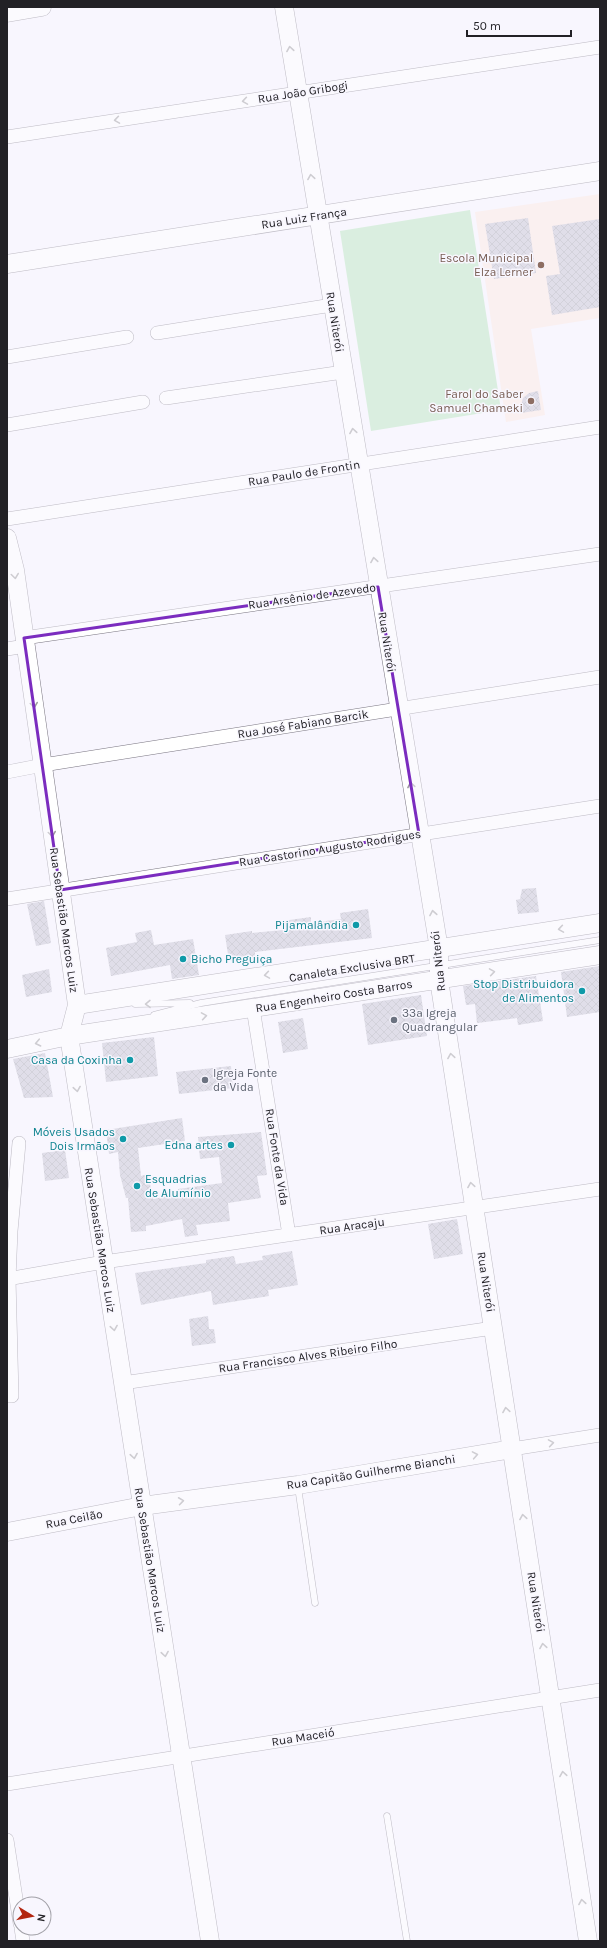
<svg xmlns="http://www.w3.org/2000/svg" width="607" height="1948" viewBox="0 0 607 1948" font-family="Karla,sans-serif">
<style>
.education{fill:#fde8e1}
.grass{fill:#b5e5bc}
.building{fill:url(#building-cross-hatch)}
.lines{fill:none;stroke-linecap:round;stroke-linejoin:round}
.lane-casing{stroke:#797581;stroke-width:7}
.street-casing{stroke:#797581;stroke-width:14}
.secondary-casing{stroke:#797581;stroke-width:19}
.lane{stroke:#fff;stroke-width:6}
.street{stroke:#fff;stroke-width:13}
.secondary{stroke:#fff;stroke-width:18}
.oneway{stroke:#9c9b9d}
.marked{fill:none;stroke:#7b2cbf;stroke-width:3;stroke-linejoin:round}
.education-dot{fill:#8d6e63;stroke:#f8f6fe;stroke-width:1.5}
.culture-dot{fill:#0f9aa8;stroke:#f8f6fe;stroke-width:1.5}
.worship-dot{fill:#6b7280;stroke:#f8f6fe;stroke-width:1.5}
.labels{text-anchor:middle;dominant-baseline:central;stroke-width:3;stroke-linejoin:round;paint-order:stroke}
.street-label{font-size:12px;fill:#222126;stroke:#f8f6fe}
.education-label{font-size:12px;fill:#785e54;stroke:#f8f6fe;text-anchor:end}
.culture-label{font-size:12px;fill:#0d838f;stroke:#f8f6fe;text-anchor:end}
.worship-label{font-size:12px;fill:#5b616d;stroke:#f8f6fe;text-anchor:start}
</style>
<defs>
<pattern id="building-cross-hatch" width="8" height="8" patternUnits="userSpaceOnUse"><rect width="8" height="8" fill="#c3c2d0"/><path d="M0 0l8 8M0 8l8-8" fill="none" stroke="#a7a6b2"/></pattern>
</defs>
<rect width="100%" height="100%" fill="#f8f6fe"/>
<!-- education -->
<path class="education" d="M600,194V318L531,329L545,415L506,422L475,212Z"/>
<!-- grass -->
<path class="grass" d="M470,210L501,410L371,431L340,231Z"/>
<!-- building -->
<path class="building" d="M528,218L536,273L494,279L485,224Z
M600,219V307L552,315L546,276L560,274L552,226Z
M538,391L541,410L521,413V405L523,398L529,393Z
M536,888L539,912L518,914L516,900L520,899L522,889Z
M44,901L51,943L36,946L27,904Z
M368,909L372,938L255,952V957L229,961L225,935L252,931V933L283,930L282,921L311,917V923L341,919L340,913Z
M151,930L154,945L193,939L199,975L172,979L170,965L111,976L106,948L137,942L135,933Z
M600,966V1012L567,1017L561,972Z
M49,969L52,992L26,997L22,975Z
M536,976L543,1021L518,1025L517,1018L477,1023L475,1004L466,1005L463,986Z
M421,995L427,1036L368,1045L362,1004Z
M303,1018L308,1049L283,1053L278,1022Z
M154,1037L158,1076L106,1082L102,1043Z
M45,1053L53,1097L24,1098L13,1059Z
M231,1066L233,1088L179,1094L176,1072Z
M182,1118L185,1141L138,1148L141,1176L148,1174L153,1199L178,1194V1189L222,1183L219,1157L200,1159L198,1137L261,1132L267,1175L257,1176L261,1198L228,1203L230,1221L196,1225L198,1235L185,1237L182,1219L146,1226V1231L131,1232L128,1198H126L120,1175L118,1152L109,1154L106,1130Z
M65,1150L69,1178L45,1181L42,1153Z
M457,1219L463,1254L434,1259L428,1224Z
M292,1251L298,1285L268,1290L269,1296L213,1305L211,1291L141,1305L135,1273L206,1263V1260L234,1256L236,1264L263,1260L262,1256Z
M208,1316L209,1329H214L216,1343L192,1346L189,1319Z"/>
<g class="lines">
<!-- lane casing -->
<g class="lane-casing">
<path id="lane" d="M135,1004L190,1003
M154,1015L201,1003L600,940
M298,1487L315,1603
M387,1816L407,1941"/>
</g>
<!-- street casing -->
<g class="street-casing">
<path id="street" d="M7,137L600,47
M157,333L332,305
M7,357L127,337
M166,398L343,372
M7,425L143,402
M7,519L600,427
M24,638L600,554
M7,649L25,646
M7,772L43,765L600,677
M7,899L600,806
M253,1008L289,1235
M7,1279L104,1262L600,1189
M123,1383L493,1328
M7,1396H12L9,1279L11,1231L19,1143
M512,1449L600,1435
M7,1784L600,1690
M7,1840L20,1924
M21,1928L23,1941"/>
</g>
<!-- secondary casing -->
<g class="secondary-casing">
<path id="secondary" d="M284,7L439,949V980L588,1941
M7,13L42,7
M7,264L600,171
M7,538L15,570L77,1005L69,1036L210,1941
M77,1005L600,923
M7,1049L69,1036L600,955
M7,1532L142,1506L298,1485L512,1449"/>
</g>
<!-- lane -->
<use href="#lane" class="lane"/>
<!-- street -->
<use href="#street" class="street"/>
<!-- secondary -->
<use href="#secondary" class="secondary"/>
</g>
<!-- one-way arrows -->
<defs><path id="oneway-chevron" d="M-2-3.5L2.5 0L-2 3.5" fill="none" stroke-width="1.6" stroke-linecap="round" stroke-linejoin="round"/></defs>
<g class="oneway">
<use href="#oneway-chevron" transform="translate(290 49) rotate(-99)"/>
<use href="#oneway-chevron" transform="translate(245 101) rotate(171)"/>
<use href="#oneway-chevron" transform="translate(117 120) rotate(171)"/>
<use href="#oneway-chevron" transform="translate(311 177) rotate(-99)"/>
<use href="#oneway-chevron" transform="translate(353 431) rotate(-99)"/>
<use href="#oneway-chevron" transform="translate(374 560) rotate(-99)"/>
<use href="#oneway-chevron" transform="translate(15 576) rotate(82)"/>
<use href="#oneway-chevron" transform="translate(34 705) rotate(82)"/>
<use href="#oneway-chevron" transform="translate(411 785) rotate(-100)"/>
<use href="#oneway-chevron" transform="translate(52 834) rotate(82)"/>
<use href="#oneway-chevron" transform="translate(433 913) rotate(-100)"/>
<use href="#oneway-chevron" transform="translate(561 929) rotate(171)"/>
<use href="#oneway-chevron" transform="translate(492 972) rotate(-9)"/>
<use href="#oneway-chevron" transform="translate(267 975) rotate(171)"/>
<use href="#oneway-chevron" transform="translate(148 1004) rotate(179)"/>
<use href="#oneway-chevron" transform="translate(204 1016) rotate(-9)"/>
<use href="#oneway-chevron" transform="translate(38 1043) rotate(168)"/>
<use href="#oneway-chevron" transform="translate(451 1056) rotate(-99)"/>
<use href="#oneway-chevron" transform="translate(77 1089) rotate(81)"/>
<use href="#oneway-chevron" transform="translate(471 1185) rotate(-99)"/>
<use href="#oneway-chevron" transform="translate(114 1328) rotate(81)"/>
<use href="#oneway-chevron" transform="translate(506 1410) rotate(-99)"/>
<use href="#oneway-chevron" transform="translate(551 1443) rotate(-9)"/>
<use href="#oneway-chevron" transform="translate(475 1455) rotate(-10)"/>
<use href="#oneway-chevron" transform="translate(134 1456) rotate(81)"/>
<use href="#oneway-chevron" transform="translate(181 1501) rotate(-8)"/>
<use href="#oneway-chevron" transform="translate(523 1517) rotate(-99)"/>
<use href="#oneway-chevron" transform="translate(543 1646) rotate(-99)"/>
<use href="#oneway-chevron" transform="translate(165 1654) rotate(81)"/>
<use href="#oneway-chevron" transform="translate(563 1774) rotate(-99)"/>
<use href="#oneway-chevron" transform="translate(582 1902) rotate(-99)"/>
</g>
<!-- marked area -->
<path d="M0 0H607V1948H0ZM378,587L419,834L60,890L24,638Z" fill="#f8f6fe" fill-opacity=".55" fill-rule="evenodd"/>
<path class="marked" d="M378,587L419,834L60,890L24,638Z"/>
<!-- markers -->
<g class="education-dot">
<circle cx="541" cy="265" r="4"/>
<circle cx="531" cy="401" r="4"/>
</g>
<g class="culture-dot">
<circle cx="356" cy="925" r="4"/>
<circle cx="183" cy="959" r="4"/>
<circle cx="582" cy="991" r="4"/>
<circle cx="130" cy="1060" r="4"/>
<circle cx="123" cy="1139" r="4"/>
<circle cx="231" cy="1145" r="4"/>
<circle cx="137" cy="1186" r="4"/>
</g>
<g class="worship-dot">
<circle cx="394" cy="1020" r="4"/>
<circle cx="205" cy="1080" r="4"/>
</g>
<g class="labels">
<!-- street labels -->
<g class="street-label">
<text transform="translate(303 92) rotate(-9)">Rua João Gribogi</text>
<text transform="translate(304 218) rotate(-9)">Rua Luiz França</text>
<text transform="translate(335 322) rotate(81)">Rua Niterói</text>
<text transform="translate(304 473) rotate(-9)">Rua Paulo de Frontin</text>
<text transform="translate(312 596) rotate(-8)">Rua Arsênio de Azevedo</text>
<text transform="translate(387 642) rotate(81)">Rua Niterói</text>
<text transform="translate(303 724) rotate(-9)">Rua José Fabiano Barcik</text>
<text transform="translate(330 848) rotate(-9)">Rua Castorino Augusto Rodrigues</text>
<text transform="translate(64 920) rotate(82)">Rua Sebastião Marcos Luiz</text>
<text transform="translate(438 961) rotate(-96)">Rua Niterói</text>
<text transform="translate(352 968) rotate(-9)">Canaleta Exclusiva BRT</text>
<text transform="translate(334 996) rotate(-9)">Rua Engenheiro Costa Barros</text>
<text transform="translate(277 1157) rotate(81)">Rua Fonte da Vida</text>
<text transform="translate(352 1226) rotate(-8)">Rua Aracaju</text>
<text transform="translate(100 1240) rotate(81)">Rua Sebastião Marcos Luiz</text>
<text transform="translate(486 1282) rotate(81)">Rua Niterói</text>
<text transform="translate(308 1356) rotate(-8)">Rua Francisco Alves Ribeiro Filho</text>
<text transform="translate(371 1472) rotate(-9)">Rua Capitão Guilherme Bianchi</text>
<text transform="translate(74 1519) rotate(-11)">Rua Ceilão</text>
<text transform="translate(150 1560) rotate(81)">Rua Sebastião Marcos Luiz</text>
<text transform="translate(536 1602) rotate(81)">Rua Niterói</text>
<text transform="translate(303 1737) rotate(-9)">Rua Maceió</text>
</g>
<!-- education labels -->
<g class="education-label">
<text x="533" y="258">Escola Municipal<tspan x="533" dy="14">Elza Lerner</tspan></text>
<text x="523" y="394">Farol do Saber<tspan x="523" dy="14">Samuel Chameki</tspan></text>
</g>
<!-- culture labels -->
<g class="culture-label">
<text x="348" y="925">Pijamalândia</text>
<text x="191" y="959" text-anchor="start">Bicho Preguiça</text>
<text x="574" y="984">Stop Distribuidora<tspan x="574" dy="14">de Alimentos</tspan></text>
<text x="122" y="1060">Casa da Coxinha</text>
<text x="115" y="1132">Móveis Usados<tspan x="115" dy="14">Dois Irmãos</tspan></text>
<text x="223" y="1145">Edna artes</text>
<text x="145" y="1179" text-anchor="start">Esquadrias<tspan x="145" dy="14">de Alumínio</tspan></text>
</g>
<!-- worship labels -->
<g class="worship-label">
<text x="402" y="1013">33ª Igreja<tspan x="402" dy="14">Quadrangular</tspan></text>
<text x="213" y="1073">Igreja Fonte<tspan x="213" dy="14">da Vida</tspan></text>
</g>
</g>
<!-- border -->
<rect width="607" height="1948" fill="none" stroke="#222126" stroke-width="16"/>
<!-- north arrow -->
<g transform="translate(32 1916) rotate(100)"><circle r="19" fill="#f8f6fe" stroke="#a2a1a8"/>
<path d="M0-3L7 15L0 10L-7 15Z" fill="#b32610"/>
<text y="-6" font-size="11" font-weight="bold" text-anchor="middle" fill="#222126">N</text>
</g>
<!-- scale -->
<path d="M467 30v6h104v-6" fill="none" stroke="#222126" stroke-width="2"/>
<text x="473" y="30" font-size="12" fill="#222126" stroke="#f8f6fe" stroke-width="3" paint-order="stroke">50 m</text>
</svg>
